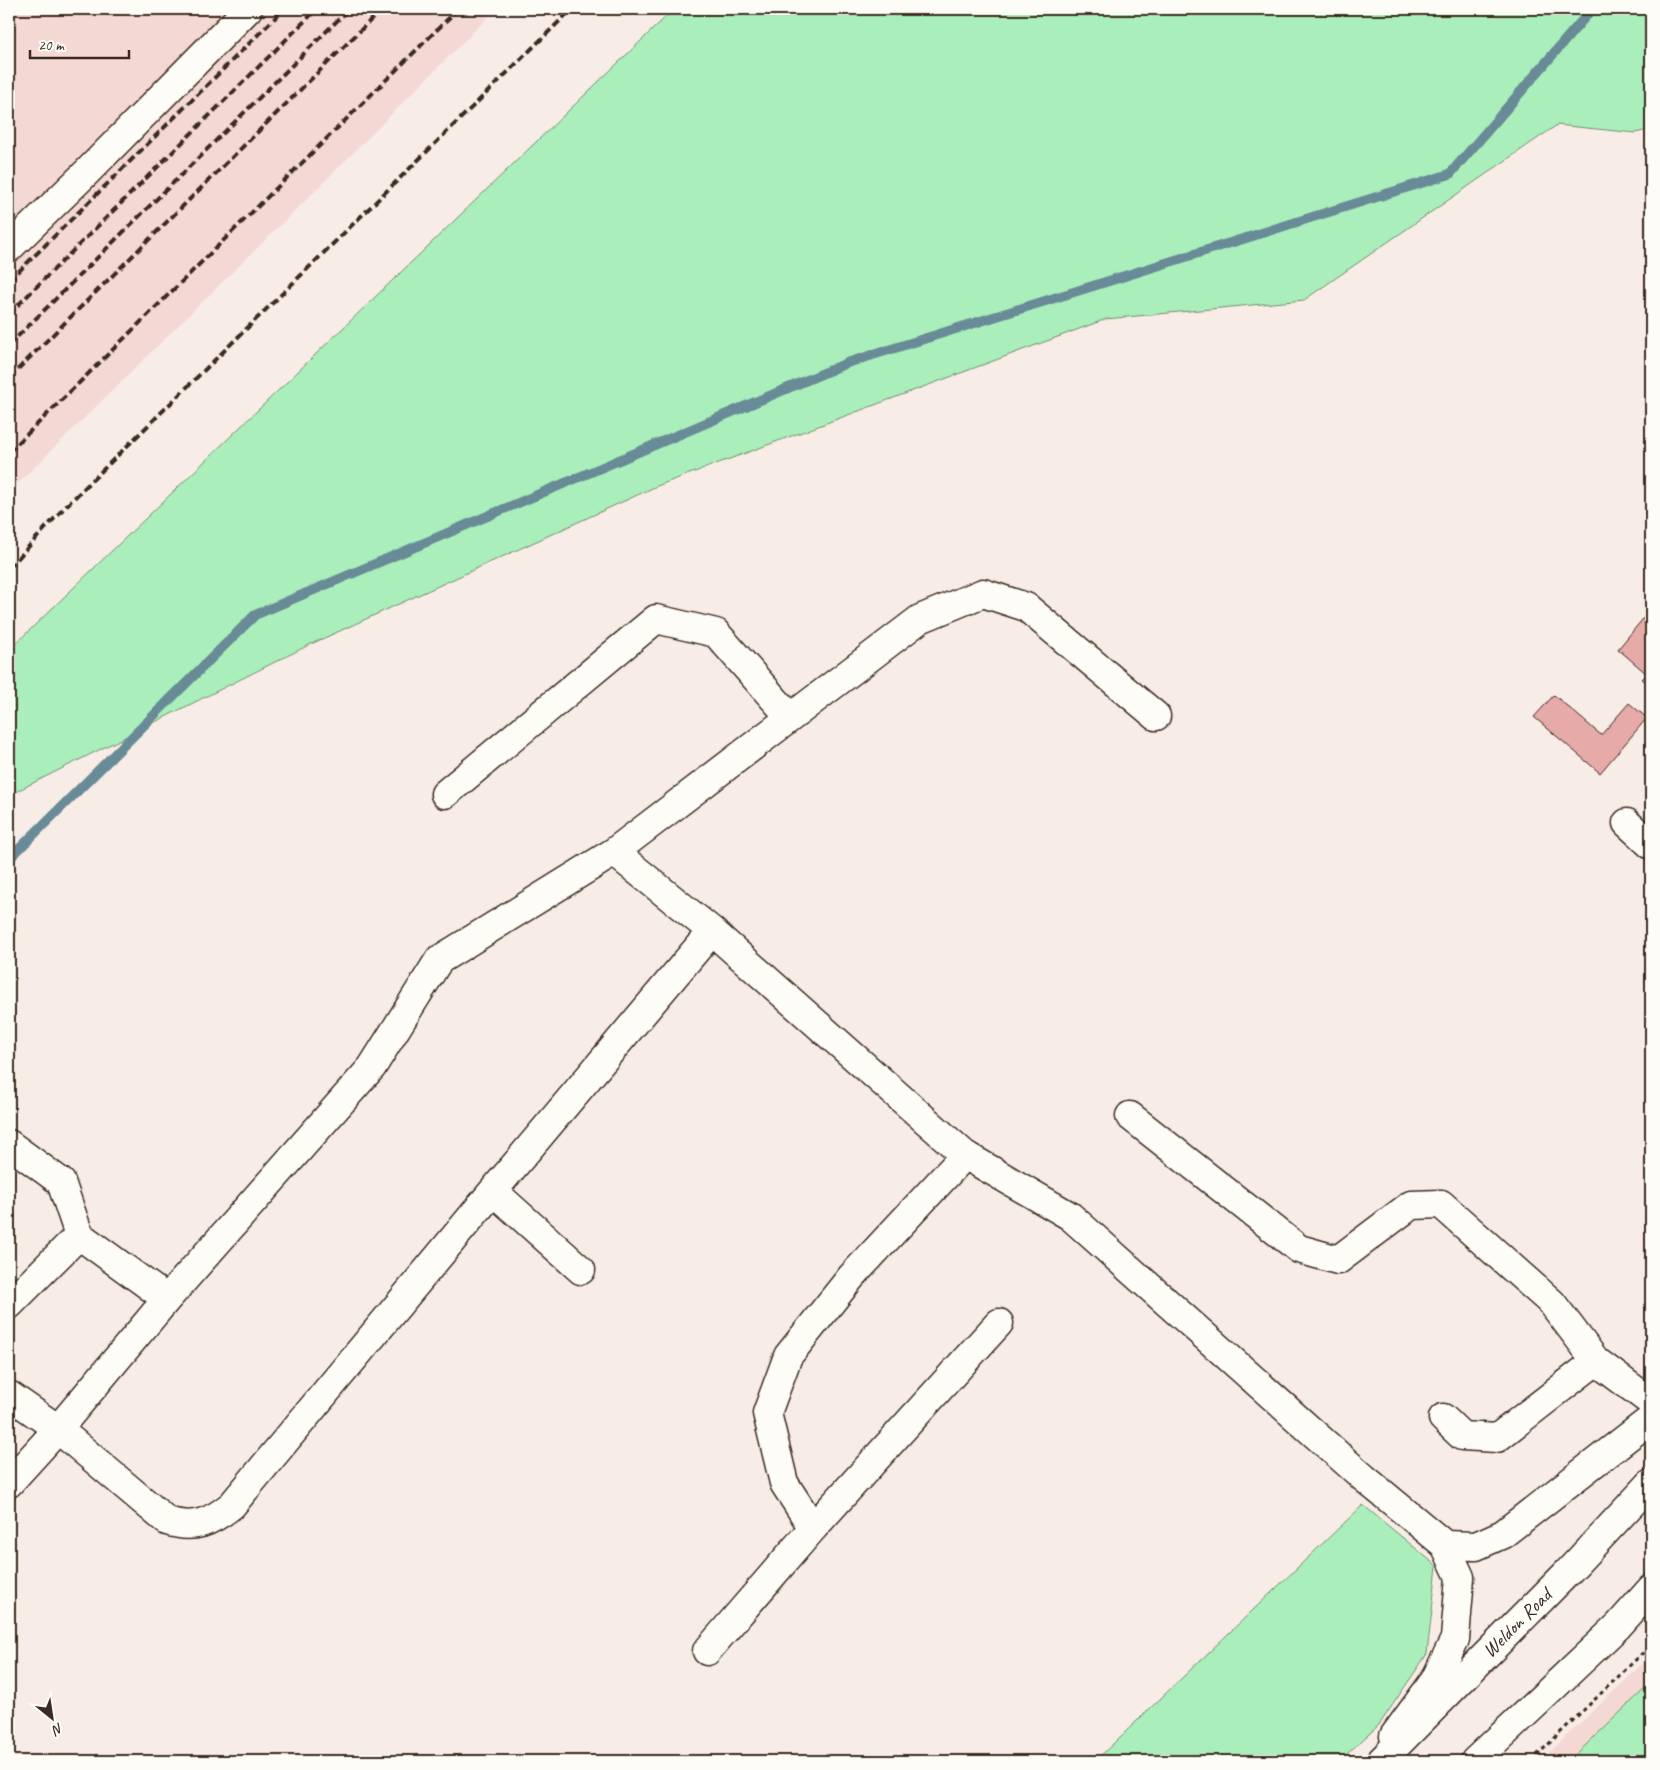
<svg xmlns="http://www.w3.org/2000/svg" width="1660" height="1770" viewBox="0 0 1660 1770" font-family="Caveat,sans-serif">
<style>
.built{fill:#f3d8d4}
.green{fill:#aaefbb;stroke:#728c6c}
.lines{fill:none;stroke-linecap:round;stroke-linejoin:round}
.stream{stroke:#688b97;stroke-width:10}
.building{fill:#e6aaa9;stroke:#3b2a1e}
.minor-casing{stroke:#3b2a1e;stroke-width:31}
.highway-casing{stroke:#3b2a1e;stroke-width:31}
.path{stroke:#3b2a1e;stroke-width:3;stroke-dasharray:4 4;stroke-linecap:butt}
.minor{stroke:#fdfcf7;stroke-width:28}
.highway{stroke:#fdfcf7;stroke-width:28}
.rail{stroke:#3b2a1e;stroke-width:4;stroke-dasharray:8 4;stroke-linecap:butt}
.labels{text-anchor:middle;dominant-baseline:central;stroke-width:4;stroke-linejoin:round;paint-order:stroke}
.street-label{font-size:20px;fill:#3b2a1e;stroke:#fdfcf7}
</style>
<rect width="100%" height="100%" fill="#f8ece7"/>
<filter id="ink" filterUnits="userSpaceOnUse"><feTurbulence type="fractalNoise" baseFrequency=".02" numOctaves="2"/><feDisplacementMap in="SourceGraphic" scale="10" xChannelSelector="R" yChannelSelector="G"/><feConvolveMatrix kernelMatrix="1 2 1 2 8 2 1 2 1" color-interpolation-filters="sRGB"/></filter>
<g filter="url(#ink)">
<!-- built -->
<path class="built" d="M9,9H496L317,189L9,492Z
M1651,1656V1761H1540Z"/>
<!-- green -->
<path class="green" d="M674,9H1651V129L1636,133L1557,125L1304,300L1106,319L657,486L309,645L9,795V650Z
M1363,1505L1437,1566L1427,1654L1379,1725L1339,1761H1095Z
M1650,1684L1651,1761H1569Z"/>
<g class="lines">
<!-- stream -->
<path class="stream" d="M9,859L255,615L847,363L1450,174L1592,9"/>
</g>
<!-- building -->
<path class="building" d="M1651,609V686L1642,679L1647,674L1618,649Z
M1554,695L1601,735L1629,703L1647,718L1600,773L1534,717Z"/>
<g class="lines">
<!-- minor casing -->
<g class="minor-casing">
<path id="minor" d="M9,248L86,173L248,9
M445,794L656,619L716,633L790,717
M1627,823L1651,845
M614,852L920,619L983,593L1026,607L1156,716
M1130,1116L1299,1249L1338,1260L1411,1205L1441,1204L1552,1303L1596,1361L1651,1402
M9,1144L61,1182L79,1235L167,1299
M581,1270L493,1191L712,931
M9,1305L79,1235
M9,1395L58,1429L167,1521C194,1530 211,1522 232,1505L493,1191
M1443,1418L1462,1436L1497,1438L1596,1361
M9,1483L58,1429L167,1299L372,1067L439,960L614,852L712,931L965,1155L1070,1216L1364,1478L1445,1545L1460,1577L1455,1639L1435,1680L1394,1736
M813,1528L784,1483L767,1413L788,1356L852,1276L965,1155
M1445,1545L1476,1546L1503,1534L1651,1419
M707,1651L813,1528L999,1323"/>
</g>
<!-- highway casing -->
<g class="highway-casing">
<path id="highway" d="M1381,1761L1568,1572L1651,1483
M1475,1761L1618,1626L1651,1589"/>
</g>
<!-- path -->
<path class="path" d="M1531,1761L1651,1645"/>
<!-- minor -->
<use href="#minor" class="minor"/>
<!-- highway -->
<use href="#highway" class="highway"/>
<!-- rail -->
<path class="rail" d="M9,281L284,9
M9,314L317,9
M9,345L349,9
M9,378L382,9
M9,452L458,9
M9,568L64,508L572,9"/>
</g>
</g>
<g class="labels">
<!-- street labels -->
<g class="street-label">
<text transform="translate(1517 1623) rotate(-45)">Weldon Road</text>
</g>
</g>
<!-- margin -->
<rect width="1660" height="1770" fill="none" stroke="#fdfcf7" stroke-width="30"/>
<rect x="15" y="15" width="1630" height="1740" fill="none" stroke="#3b2a1e" stroke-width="2" filter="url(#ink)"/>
<!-- north arrow -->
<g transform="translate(52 1718) rotate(150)" stroke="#fdfcf7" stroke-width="4" paint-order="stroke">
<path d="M0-4L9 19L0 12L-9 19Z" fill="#3b2a1e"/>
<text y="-8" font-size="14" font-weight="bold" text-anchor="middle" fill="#3b2a1e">N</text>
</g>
<!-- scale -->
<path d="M30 50v8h99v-8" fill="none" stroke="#3b2a1e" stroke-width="2.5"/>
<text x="38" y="50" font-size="15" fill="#3b2a1e" stroke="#fdfcf7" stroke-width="4" paint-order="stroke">20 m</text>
</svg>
